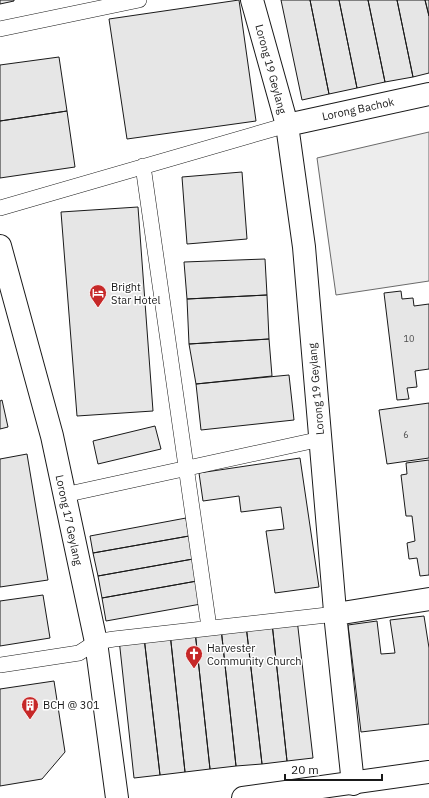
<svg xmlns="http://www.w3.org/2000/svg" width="429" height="798" viewBox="0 0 429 798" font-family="'IBM Plex Sans',sans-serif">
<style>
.built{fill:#ededed;stroke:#6a6a6a}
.building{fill:#e6e6e6;stroke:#1a1a1a}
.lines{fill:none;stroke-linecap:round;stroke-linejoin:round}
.lane-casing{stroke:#1a1a1a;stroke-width:16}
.street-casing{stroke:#1a1a1a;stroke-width:24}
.primary-casing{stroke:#1a1a1a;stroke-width:24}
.lane{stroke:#fff;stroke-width:15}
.street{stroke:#fff;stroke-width:22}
.primary{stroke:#fff;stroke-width:22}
.labels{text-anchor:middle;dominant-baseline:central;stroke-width:3;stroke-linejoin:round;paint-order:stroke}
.number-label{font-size:9px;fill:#4d4d4d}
.street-label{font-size:11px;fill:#1a1a1a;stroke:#fff}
.poi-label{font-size:11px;fill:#1a1a1a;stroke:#fff;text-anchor:start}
</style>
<rect width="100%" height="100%" fill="#fff"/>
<!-- built -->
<path class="built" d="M429,132V281L336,295L317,158Z"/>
<!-- building -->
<path class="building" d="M0,0H14V1L0,4Z
M239,0L256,121L127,139L109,19Z
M281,0H310L329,94L302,100Z
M310,0H339L357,88L329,94Z
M339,0H368L385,82L357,88Z
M368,0H397L413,77L385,82Z
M397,0H425L429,16V73L413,77Z
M425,0H429V16Z
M59,57L67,111L0,121V65Z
M67,111L75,167L0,178V121Z
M242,172L247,239L187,244L182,177Z
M138,207L153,411L77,416L61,212Z
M265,259L267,295L187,299L184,262Z
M401,291L402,299L413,298L414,306L429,304V369L415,371L417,387L407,388L409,399L397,400L384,293Z
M267,295L269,339L189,344L187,299Z
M269,339L272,376L196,384L189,344Z
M289,375L294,420L201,430L196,384Z
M2,400L8,427L0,429V401Z
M429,403V458L387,464L379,410Z
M155,426L161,449L98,464L93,441Z
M27,454L48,580L0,587V459Z
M300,458L319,587L275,593L266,531L284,529L281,507L241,512L239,496L203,501L199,473Z
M429,460V575L420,576L417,558L409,559L407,543L415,541L412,516H406L401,475L407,474L406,463Z
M186,518L189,536L93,553L90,536Z
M189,536L193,559L98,576L93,553Z
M193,559L197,581L102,598L98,576Z
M197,581L201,604L106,621L102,598Z
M43,595L50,638L0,646V601Z
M424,616L429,648V724L361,732L348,625L377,621L381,654L395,653L390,620Z
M297,619L313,758L287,761L272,623Z
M272,623L287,761L262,764L246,625Z
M246,625L262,764L236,766L221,628Z
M221,628L236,766L210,769L195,631Z
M195,631L210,769L185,772L170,633Z
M170,633L185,772L160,775L144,637Z
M144,637L160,775L134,778L119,639Z
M54,681L65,752L42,779L0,786V689Z"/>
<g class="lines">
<!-- lane casing -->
<g class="lane-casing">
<path id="lane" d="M0,29L139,0
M143,166L209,627
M0,208L287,125
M64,495L321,439
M0,665L79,653L96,642L114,639L336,614"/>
</g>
<!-- street casing -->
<g class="street-casing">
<path id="street" d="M252,0L287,125L304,247L336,623L353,784
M287,125L429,94
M0,246L52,436L96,642L117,798
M336,614L429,599"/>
</g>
<!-- primary casing -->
<g class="primary-casing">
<path id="primary" d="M243,798L429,772"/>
</g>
<!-- lane -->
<use href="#lane" class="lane"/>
<!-- street -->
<use href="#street" class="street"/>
<!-- primary -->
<use href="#primary" class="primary"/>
</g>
<!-- icons -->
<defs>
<g id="hotel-pin" transform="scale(0.9)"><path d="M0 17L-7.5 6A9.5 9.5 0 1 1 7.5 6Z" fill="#c62828" stroke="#fff"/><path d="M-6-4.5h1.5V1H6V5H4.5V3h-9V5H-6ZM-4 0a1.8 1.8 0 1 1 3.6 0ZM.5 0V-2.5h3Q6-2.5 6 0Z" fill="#fff"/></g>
<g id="church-pin" transform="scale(0.9)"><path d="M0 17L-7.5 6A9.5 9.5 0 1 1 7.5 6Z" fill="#c62828" stroke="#fff"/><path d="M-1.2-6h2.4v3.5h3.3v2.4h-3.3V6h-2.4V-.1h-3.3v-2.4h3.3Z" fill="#fff"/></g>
<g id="building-pin" transform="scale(0.9)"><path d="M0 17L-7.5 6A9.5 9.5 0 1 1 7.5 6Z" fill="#c62828" stroke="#fff"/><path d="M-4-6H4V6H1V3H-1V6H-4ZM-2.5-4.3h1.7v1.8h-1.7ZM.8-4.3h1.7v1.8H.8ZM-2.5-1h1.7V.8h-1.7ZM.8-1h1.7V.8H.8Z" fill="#fff"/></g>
</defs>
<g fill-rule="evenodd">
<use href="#hotel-pin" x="98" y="293"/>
<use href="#church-pin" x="194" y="654"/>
<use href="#building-pin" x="30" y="705"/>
</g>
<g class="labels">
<!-- number labels -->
<g class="number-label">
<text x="409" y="338">10</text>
<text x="406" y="434">6</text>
</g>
<!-- street labels -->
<g class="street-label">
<text transform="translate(271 69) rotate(75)">Lorong 19 Geylang</text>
<text transform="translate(358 109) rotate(-12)">Lorong Bachok</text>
<text transform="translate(316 389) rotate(-95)">Lorong 19 Geylang</text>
<text transform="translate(69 520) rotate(78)">Lorong 17 Geylang</text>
</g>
<!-- poi labels -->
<g class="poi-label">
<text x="111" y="287">Bright<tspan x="111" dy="13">Star Hotel</tspan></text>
<text x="207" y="648">Harvester<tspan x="207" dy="13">Community Church</tspan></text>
<text x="43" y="705">BCH @ 301</text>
</g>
</g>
<!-- scale -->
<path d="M285 774v6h97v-6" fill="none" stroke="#1a1a1a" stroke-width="2"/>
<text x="291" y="774" font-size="12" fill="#1a1a1a" stroke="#ffffff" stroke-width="3" paint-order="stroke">20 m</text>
</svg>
